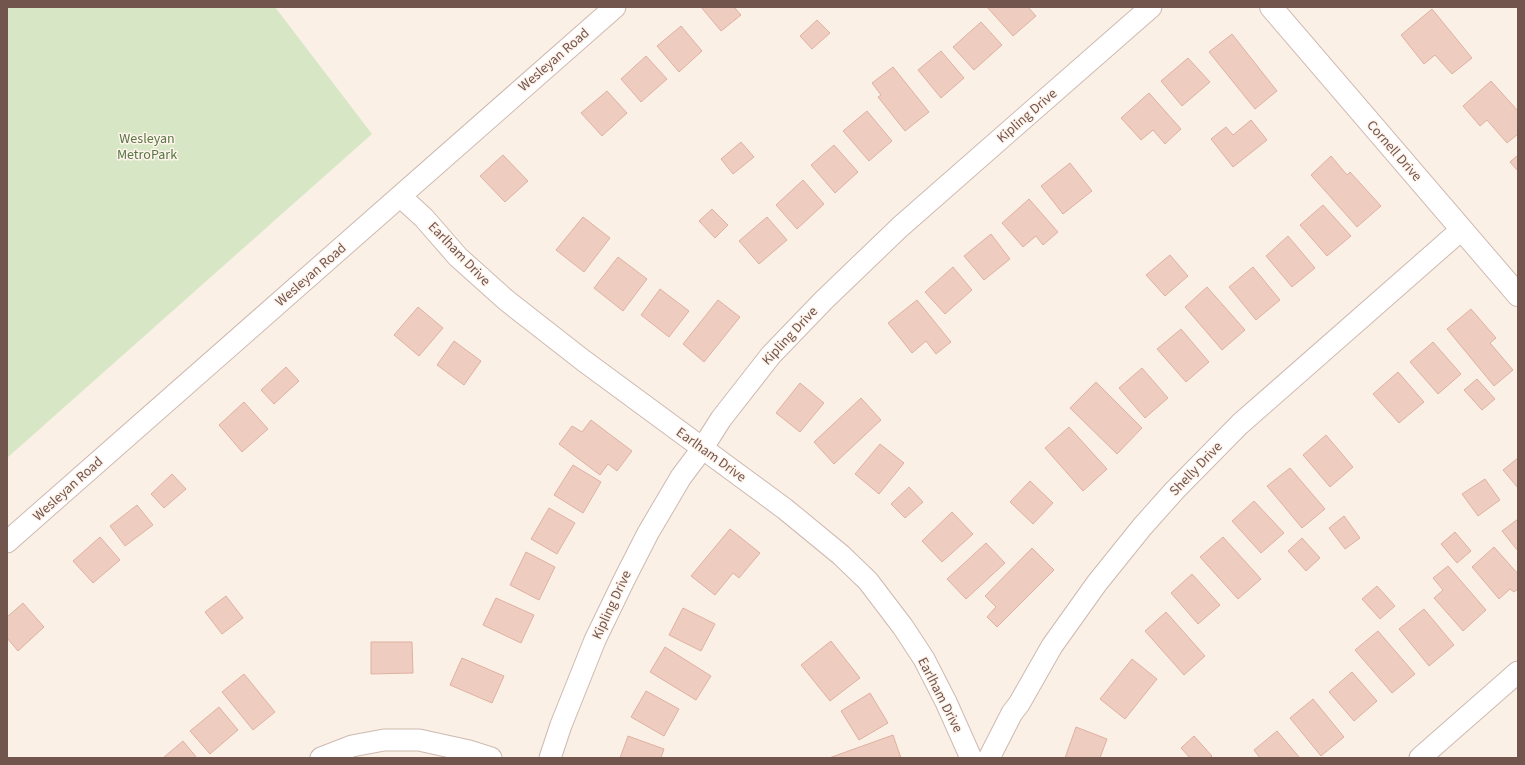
<svg xmlns="http://www.w3.org/2000/svg" width="1525" height="765" viewBox="0 0 1525 765" font-family="'Source Sans 3',sans-serif">
<style>
.park{fill:#d7e7c5}
.building{fill:#eeccc0;stroke:#dfb1a1}
.lines{fill:none;stroke-linecap:round;stroke-linejoin:round}
.minor-casing{stroke:#ceb9b0;stroke-width:23}
.tertiary-casing{stroke:#ceb9b0;stroke-width:24}
.minor{stroke:#fff;stroke-width:21}
.tertiary{stroke:#fff;stroke-width:22}
.labels{text-anchor:middle;dominant-baseline:central;stroke-width:3;stroke-linejoin:round;paint-order:stroke}
.street-label{font-size:14px;fill:#72554d;stroke:#fef4ec}
.park-label{font-size:14px;fill:#5a7745;stroke:#fef4ec}
</style>
<rect width="100%" height="100%" fill="#fbf0e6"/>
<!-- park -->
<path class="park" d="M7,7H275L372,134L7,458Z"/>
<!-- building -->
<path class="building" d="M701,7H734L741,15L721,31Z
M987,7H1028L1036,16L1013,36Z
M1432,9L1472,58L1452,74L1435,55L1424,64L1401,35Z
M817,20L830,33L812,49L800,36Z
M981,22L1002,45L974,70L953,47Z
M681,26L702,51L679,72L657,46Z
M1232,34L1277,91L1255,109L1209,52Z
M941,51L964,78L941,98L918,70Z
M646,56L667,79L641,102L621,79Z
M1188,58L1210,82L1182,106L1161,81Z
M893,67L929,112L905,131L878,97L881,95L872,83Z
M1491,81L1518,111V134L1507,143L1487,120L1480,126L1463,106Z
M607,91L627,113L602,136L581,113Z
M1149,93L1181,129L1165,144L1153,130L1141,140L1121,118Z
M867,111L892,141L869,161L843,131Z
M1251,120L1267,140L1233,167L1211,139L1226,127L1233,135Z
M741,142L754,157L733,174L721,159Z
M834,145L858,172L835,193L811,165Z
M503,155L528,181L505,202L480,176Z
M1518,155V171L1510,162Z
M1331,156L1347,175L1350,172L1381,206L1357,227L1311,175Z
M1070,163L1092,191L1063,214L1041,186Z
M803,180L824,204L797,229L776,205Z
M1029,199L1058,232L1043,245L1036,236L1023,247L1002,223Z
M1323,205L1351,236L1327,256L1300,225Z
M712,209L728,225L715,238L699,221Z
M583,217L610,238L584,272L556,250Z
M767,217L787,240L759,264L739,241Z
M991,234L1010,259L984,280L964,256Z
M1288,236L1315,268L1292,287L1266,256Z
M1170,255L1188,276L1165,296L1146,275Z
M618,257L647,279L623,311L594,288Z
M953,267L972,290L945,314L925,292Z
M1253,267L1280,300L1256,320L1229,287Z
M1207,287L1245,330L1222,350L1185,307Z
M660,289L689,311L669,337L641,315Z
M718,300L740,317L704,362L683,344Z
M917,300L951,342L936,354L926,341L912,353L888,323Z
M418,307L443,328L419,356L394,335Z
M1471,309L1496,338L1490,343L1513,370L1494,386L1447,329Z
M1181,329L1209,362L1186,382L1157,349Z
M454,341L481,361L464,385L437,365Z
M1433,342L1461,374L1438,394L1410,362Z
M286,367L299,381L274,404L261,390Z
M1142,368L1168,398L1145,418L1119,388Z
M1398,372L1424,402L1399,423L1373,394Z
M1477,379L1495,399L1482,410L1464,390Z
M1096,382L1142,428L1117,454L1070,408Z
M800,383L824,403L800,432L776,413Z
M861,398L881,420L834,464L814,442Z
M244,402L268,429L242,452L219,425Z
M591,420L632,451L617,471L608,464L600,475L559,444L572,426L582,432Z
M1069,427L1107,469L1083,491L1045,448Z
M1326,435L1353,467L1330,487L1303,455Z
M880,444L904,463L879,494L855,474Z
M1518,458V488L1503,470Z
M573,465L601,482L583,513L554,495Z
M1290,468L1325,509L1302,528L1267,486Z
M172,474L186,489L164,508L151,494Z
M1485,479L1500,500L1478,516L1462,494Z
M1030,481L1053,503L1033,524L1010,502Z
M909,487L923,502L905,518L891,504Z
M1254,501L1284,533L1261,553L1232,521Z
M137,505L153,525L125,546L110,526Z
M549,508L575,523L557,554L531,539Z
M952,512L973,534L942,562L922,541Z
M1344,516L1360,538L1345,549L1329,528Z
M1518,519V551L1502,531Z
M730,529L760,553L739,578L733,573L715,595L691,576Z
M1455,532L1471,551L1457,563L1441,544Z
M100,537L120,560L93,583L73,561Z
M1223,537L1261,579L1238,599L1200,557Z
M1302,538L1320,558L1306,571L1288,551Z
M986,543L1005,563L966,599L947,579Z
M1494,547L1518,574V589L1514,592L1510,589L1499,599L1472,567Z
M1032,548L1054,570L997,627L987,617L996,607L985,596Z
M526,552L555,567L539,600L510,585Z
M1448,566L1486,610L1463,631L1434,598L1443,590L1433,578Z
M1192,574L1220,605L1198,624L1171,593Z
M1377,586L1395,606L1380,619L1362,599Z
M226,596L243,618L222,634L205,612Z
M496,598L534,615L521,643L483,625Z
M23,603L44,627L18,651L7,638V617Z
M683,608L715,624L701,651L669,635Z
M1424,609L1454,645L1429,666L1399,629Z
M1166,612L1205,656L1184,675L1145,631Z
M1378,631L1415,674L1392,693L1355,650Z
M831,641L860,678L830,701L801,665Z
M371,642H412L413,673L371,674Z
M665,647L711,676L696,700L650,672Z
M462,658L504,676L492,703L450,685Z
M1132,659L1157,679L1125,719L1100,699Z
M1352,672L1377,701L1354,721L1329,692Z
M244,674L275,712L253,730L222,692Z
M646,691L679,709L664,736L631,717Z
M870,693L888,723L859,740L841,711Z
M1313,699L1344,737L1321,756L1290,718Z
M219,707L238,730L210,754L190,731Z
M1076,727L1107,739L1100,758H1065Z
M1277,731L1300,758H1260L1254,750Z
M893,735L901,758H829Z
M628,736L664,749L661,758H620Z
M1194,736L1212,756L1210,758H1190L1181,748Z
M183,741L197,758H163Z"/>
<g class="lines">
<!-- minor casing -->
<g class="minor-casing">
<path id="minor" d="M400,196L424,218L458,257L506,300L584,361L785,509L841,555L868,581L903,627L924,659L946,702L971,758
M7,542L615,7
M321,758L352,746L384,740H419L469,751L491,758
M550,758L561,725L595,640L624,580L648,533L681,477L702,449L721,419L771,355L824,300L900,227L1151,7
M989,758L1012,713L1019,704L1052,646L1097,583L1142,527L1175,490L1240,424L1461,230
M1420,758L1518,672"/>
</g>
<!-- tertiary casing -->
<g class="tertiary-casing">
<path id="tertiary" d="M1271,7L1518,295"/>
</g>
<!-- minor -->
<use href="#minor" class="minor"/>
<!-- tertiary -->
<use href="#tertiary" class="tertiary"/>
</g>
<g class="labels">
<!-- street labels -->
<g class="street-label">
<text transform="translate(554 60) rotate(-41)">Wesleyan Road</text>
<text transform="translate(1027 116) rotate(-41)">Kipling Drive</text>
<text transform="translate(1394 151) rotate(49)">Cornell Drive</text>
<text transform="translate(459 254) rotate(46)">Earlham Drive</text>
<text transform="translate(311 275) rotate(-41)">Wesleyan Road</text>
<text transform="translate(790 336) rotate(-47)">Kipling Drive</text>
<text transform="translate(711 455) rotate(36)">Earlham Drive</text>
<text transform="translate(1196 469) rotate(-46)">Shelly Drive</text>
<text transform="translate(68 489) rotate(-42)">Wesleyan Road</text>
<text transform="translate(612 605) rotate(-65)">Kipling Drive</text>
<text transform="translate(940 695) rotate(63)">Earlham Drive</text>
</g>
<!-- park labels -->
<g class="park-label">
<text x="147" y="139">Wesleyan<tspan x="147" dy="16">MetroPark</tspan></text>
</g>
</g>
<!-- border -->
<rect width="1525" height="765" fill="none" stroke="#72554d" stroke-width="16"/>
</svg>
